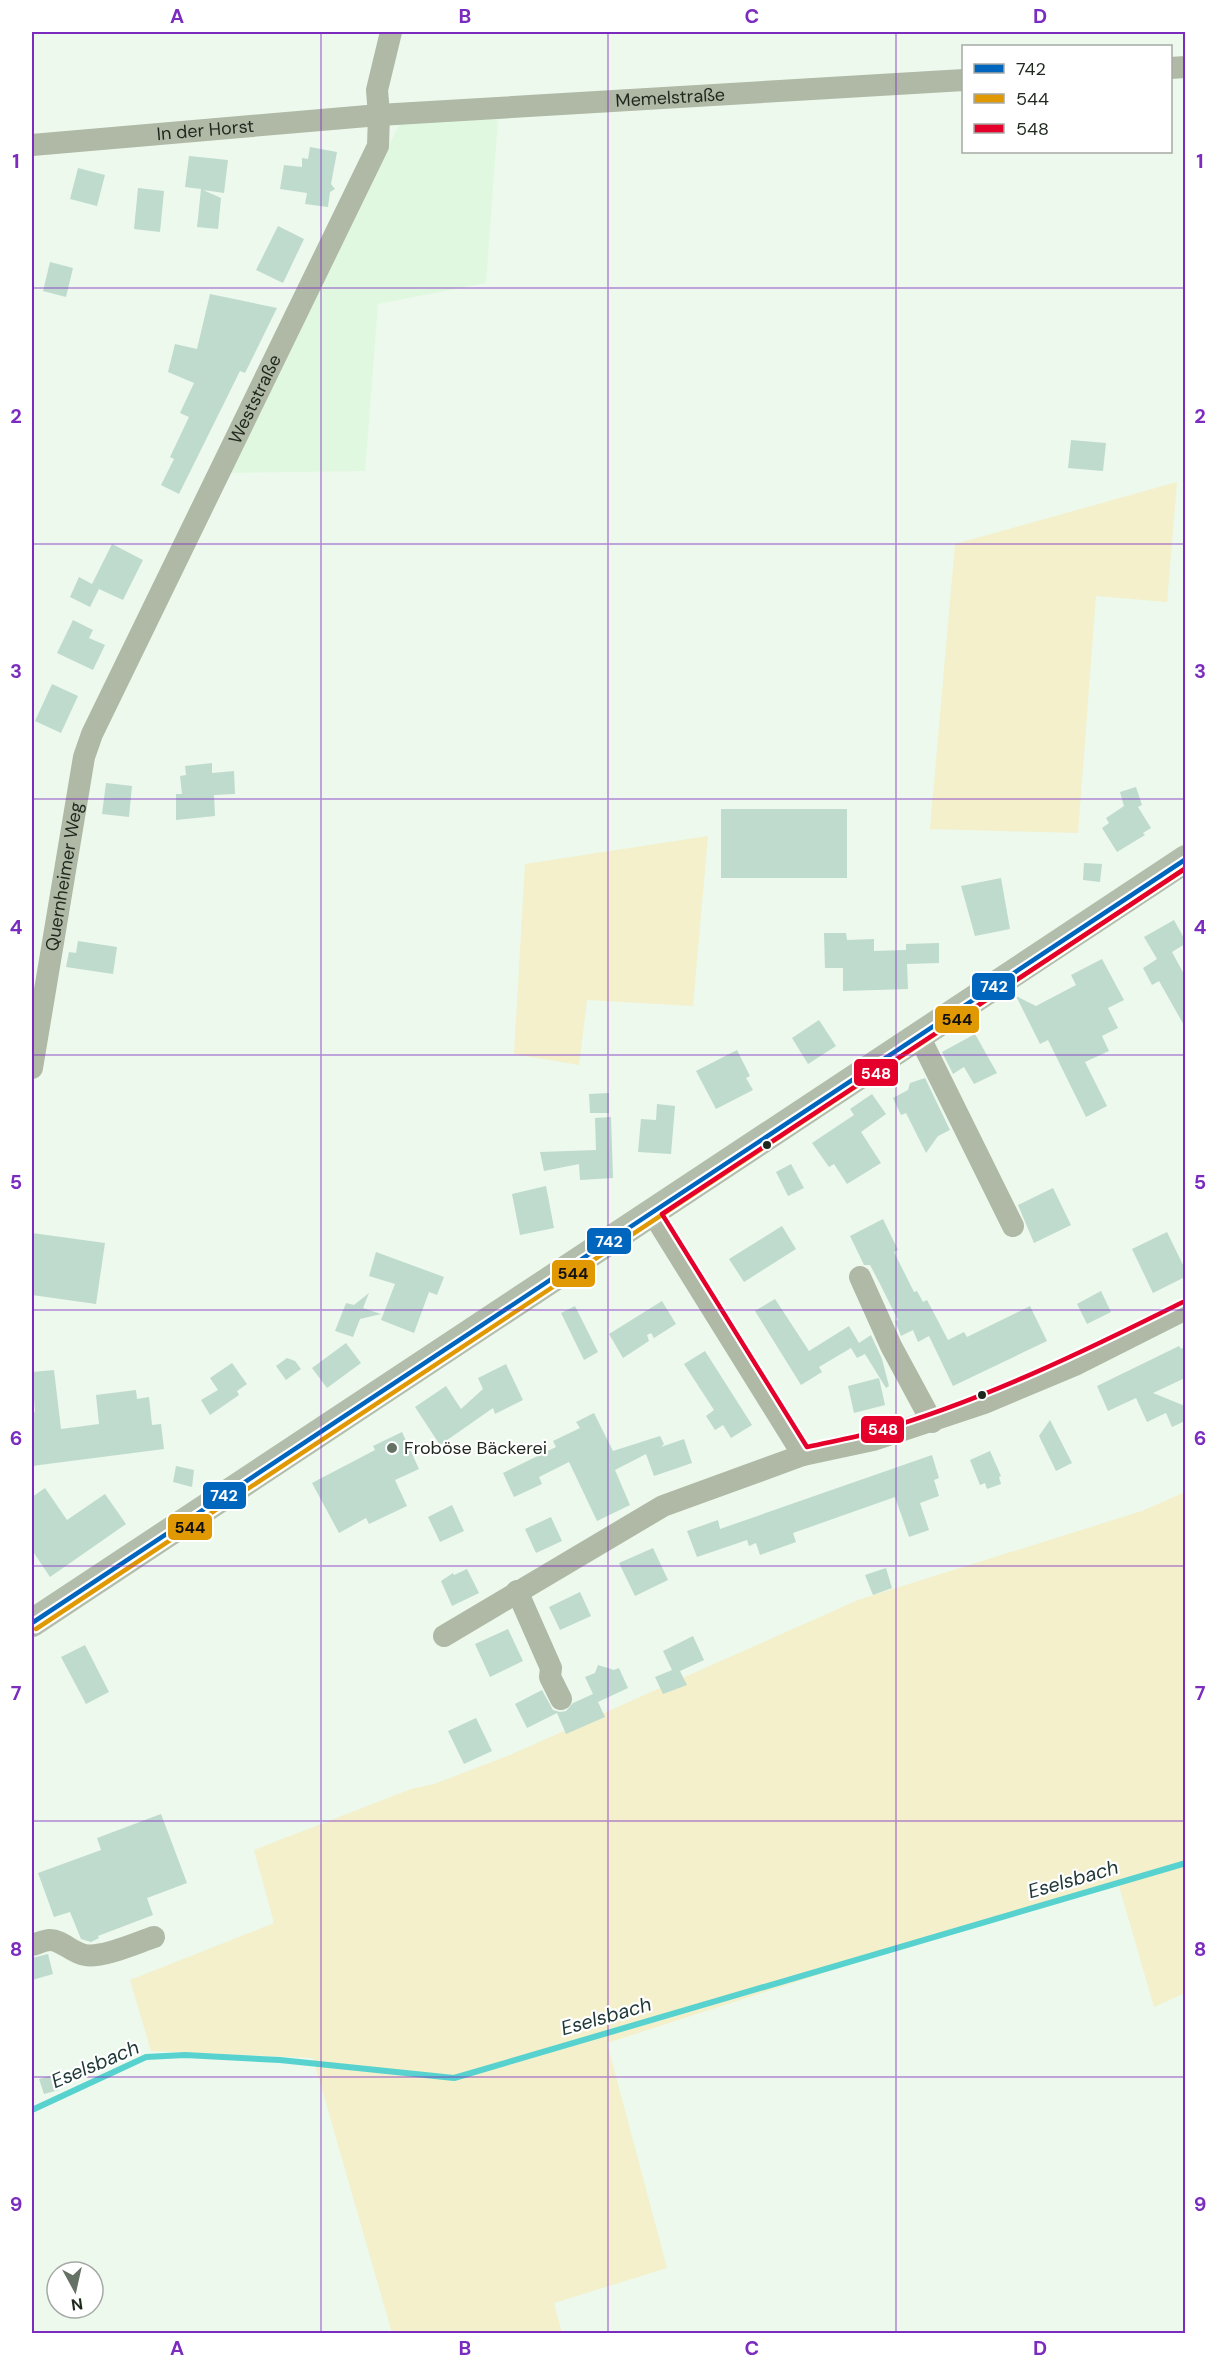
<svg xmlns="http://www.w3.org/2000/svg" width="1217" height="2365" viewBox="0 0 1217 2365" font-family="'DM Sans',sans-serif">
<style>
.built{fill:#e0f8e0}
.green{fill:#f3f0cb}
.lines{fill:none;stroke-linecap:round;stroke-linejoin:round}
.stream{stroke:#58d2ce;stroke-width:6}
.building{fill:#bfdbce}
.minor{stroke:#b0b8a6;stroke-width:22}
.major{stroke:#b3bdab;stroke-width:28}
.bus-1-casing{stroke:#fff;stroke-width:9}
.bus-2-casing{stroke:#fff;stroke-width:9}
.bus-3-casing{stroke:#fff;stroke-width:9}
.bus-1{stroke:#0065bd;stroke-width:4.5}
.bus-2{stroke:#e19903;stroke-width:4.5}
.bus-3{stroke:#e4002b;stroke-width:4.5}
.grid{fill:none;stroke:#7b2cbf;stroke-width:1.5;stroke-opacity:0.55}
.bus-dot{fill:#1e281d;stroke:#fff;stroke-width:2}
.poi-dot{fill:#667165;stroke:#fff;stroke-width:2}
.labels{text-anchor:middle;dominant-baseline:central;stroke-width:4.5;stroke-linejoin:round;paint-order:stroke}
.street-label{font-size:18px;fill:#1e281d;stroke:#fff}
.poi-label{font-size:18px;fill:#1e281d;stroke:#fff;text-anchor:start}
.water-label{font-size:20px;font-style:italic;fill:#213a39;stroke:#fff}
.line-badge{stroke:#fff;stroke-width:2}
.badge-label{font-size:16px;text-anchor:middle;font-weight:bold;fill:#fff}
.pale-badge-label{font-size:16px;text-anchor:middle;font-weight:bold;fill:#111}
.neatline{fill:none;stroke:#7b2cbf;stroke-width:2}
.grid-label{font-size:20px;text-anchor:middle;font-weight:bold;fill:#7b2cbf}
</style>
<rect width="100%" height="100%" fill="#ecf9ec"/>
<!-- built -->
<path class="built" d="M498,119L486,283L378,304L365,471L227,473L400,123Z"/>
<!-- green -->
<path class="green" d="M1177,482L1167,602L1096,596L1078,833L930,829L955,544Z
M708,836L693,1006L587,1000L579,1065L514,1054L525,864Z
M1185,1492V1993L1154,2007L1119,1886L991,1919L607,2043L667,2268L554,2303L562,2333H392L313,2058L151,2051L130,1980L274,1923L254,1850L411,1789L434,1784L510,1755L858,1600L1142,1511Z"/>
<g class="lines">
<!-- stream -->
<path class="stream" d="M32,2110L146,2057L185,2055L280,2060L454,2078L1186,1863"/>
</g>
<!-- building -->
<path class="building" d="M310,147L337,152L331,184L335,189L330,192L328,207L305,204L307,193L280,189L284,165L302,167V158L308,159Z
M189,156L228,160L224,193L203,190L221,198L218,229L197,227L201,189L185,187Z
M78,168L105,175L97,206L70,199Z
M138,188L164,191L160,232L134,229Z
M278,226L304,239L283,283L256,270Z
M50,262L73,268L66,297L43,291Z
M210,294L277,308L245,373L240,371L179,494L161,485L174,459L170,457L189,417L180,413L194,383L168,372L175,344L197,349Z
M1071,440L1106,443L1103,471L1068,468Z
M112,544L143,560L123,600L99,589L90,607L70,597L79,577L92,584Z
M73,620L93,630L89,638L105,645L93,670L57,653Z
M52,684L78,696L61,733L35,721Z
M212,763V773L234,771L235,794L214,795L215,816L176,820V794H182L180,776L186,775L185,766Z
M106,783L132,786L129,817L102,814Z
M1136,787L1142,805L1138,807L1151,828L1143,833L1145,835L1117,852L1102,828L1109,823L1106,818L1124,806L1120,792Z
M721,809H847V878H721Z
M1084,863L1102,864L1100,882L1083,880Z
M1001,878L1010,929L975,936L961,886Z
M1174,920L1185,940V944L1172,952L1185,976V1027L1159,981L1152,985L1143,968L1157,959L1144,937Z
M824,933H846L847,940L874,939V951L906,950V944L939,943V963L907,964L908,989L843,991V968H825Z
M78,941L117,947L113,974L66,967L69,952L76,953Z
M1102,959L1124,1000L1108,1008L1118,1028L1102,1036L1109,1051L1085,1062L1107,1106L1086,1117L1048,1040L1040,1044L1016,996L1036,1006L1076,985L1071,975Z
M819,1020L836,1046L808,1064L792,1038Z
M975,1034L997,1073L974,1084L964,1067L953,1074L942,1052Z
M737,1050L750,1076L746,1078L753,1090L716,1109L696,1071Z
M925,1078L950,1130L938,1136L926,1153L906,1113L901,1115L893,1098L908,1090L910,1083Z
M609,1093V1113H590L589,1094Z
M872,1094L886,1114L861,1132L881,1163L847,1184L834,1164L829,1167L812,1143L854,1115L850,1109Z
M657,1104L675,1106L671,1154L638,1152L641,1119L656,1120Z
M611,1117L613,1178L580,1180L579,1164L544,1171L540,1152L596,1150L595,1118Z
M791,1164L804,1188L788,1196L776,1172Z
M546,1186L554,1228L520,1235L512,1194Z
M1053,1188L1071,1225L1034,1243L1018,1205Z
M883,1219L898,1250L894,1252L914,1292L917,1291L923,1302L927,1300L948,1340L964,1332L967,1337L1030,1306L1047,1341L953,1386L929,1336L918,1342L913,1330L901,1336L895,1321L898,1320L879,1282L870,1265H864L850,1236Z
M782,1226L796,1249L744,1282L729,1259Z
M1167,1232L1185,1269V1277L1153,1293L1132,1249Z
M32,1233L105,1243L96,1304L32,1295Z
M376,1252L444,1277L437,1295L429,1292L414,1333L381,1320L395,1284L369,1276Z
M1101,1291L1111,1312L1087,1324L1077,1304Z
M369,1293L363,1308L381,1314L360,1319L353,1337L335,1331L346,1303L354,1305Z
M775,1299L809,1351L849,1326L859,1343L871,1335L882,1359L889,1386L886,1388L865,1354L857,1358L851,1348L819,1367L822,1372L801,1385L755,1311Z
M662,1301L676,1324L654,1338L651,1333L647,1335L649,1341L623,1358L609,1334Z
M575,1306L598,1352L584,1360L561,1313Z
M346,1343L361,1363L327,1388L312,1368Z
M1179,1346L1181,1349L1185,1346V1378L1153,1393L1185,1406V1421L1172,1427L1166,1413L1147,1422L1136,1398L1108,1411L1097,1386Z
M705,1351L752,1425L731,1438L723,1425L715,1430L706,1416L714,1410L684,1364Z
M287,1358L295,1361L301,1369L286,1380L276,1366Z
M232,1363L247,1384L237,1391L239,1395L210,1415L201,1400L218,1390L210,1378Z
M506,1364L523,1400L495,1414L493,1408L440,1445L415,1407L446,1386L461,1409L483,1389L478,1378Z
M54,1370L61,1429L99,1424L96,1395L136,1390L137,1399L149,1397L152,1425L161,1424L164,1449L32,1466V1413L35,1412L32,1372Z
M879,1378L885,1405L854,1413L848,1386Z
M594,1413L613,1451L660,1436L664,1444L661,1447L684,1439L692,1463L654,1476L646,1454L615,1470L630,1505L597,1521L569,1462L539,1477L542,1484L514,1497L503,1473L556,1447L553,1441L580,1428L576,1422Z
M1050,1420L1072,1463L1056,1471L1039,1436Z
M402,1432L419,1469L395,1480L407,1506L369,1524L366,1518L339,1533L312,1483L375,1450L373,1446Z
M990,1451L1001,1476L999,1477L1001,1484L987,1489L985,1483L980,1485L970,1460Z
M932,1455L939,1478L934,1480L939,1496L920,1503L929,1530L909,1537L895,1497L793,1533L796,1542L760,1555L756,1543L749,1546L747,1540L697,1557L687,1531L718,1520L720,1529Z
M176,1466L194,1470L192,1487L173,1482Z
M45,1488L67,1520L105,1494L126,1524L50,1577L32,1550V1497Z
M452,1505L464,1531L440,1542L428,1517Z
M551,1517L562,1541L536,1553L525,1529Z
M653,1548L668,1580L635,1596L619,1563Z
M886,1568L892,1588L873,1595L865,1575Z
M467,1569L479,1593L452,1606L441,1581L453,1573L454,1575Z
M580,1592L591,1616L560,1630L549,1607Z
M508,1629L523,1661L490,1677L475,1644Z
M693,1636L704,1660L680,1671L687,1685L663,1694L655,1677L672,1670L663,1651Z
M85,1645L109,1692L86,1704L61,1657Z
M598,1665L614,1670L619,1668L628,1688L598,1702L605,1717L566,1734L557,1713L527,1728L515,1704L542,1690L553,1710L560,1712L566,1711L573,1703L593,1694L585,1677L595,1673Z
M476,1718L492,1751L464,1764L448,1731Z
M161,1814L187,1883L147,1898L153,1915L98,1936L99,1938L91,1942L81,1939L70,1912L54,1917L38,1873L101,1850L97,1838Z
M48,1954L53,1974L32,1980V1958Z
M54,2075L59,2090L44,2094L39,2079Z"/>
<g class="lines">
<!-- minor -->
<g class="minor">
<path d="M1170,68L1186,67"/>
<path id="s1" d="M32,145L379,115L964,80"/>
<path d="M919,1036L1013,1226"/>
<path id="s2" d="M32,1068L84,757L92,734L378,146L379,115L377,90L391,32"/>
<path d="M652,1212L803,1455"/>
<path d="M860,1277L891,1346L932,1422"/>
<path d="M517,1591L551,1668L550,1677L561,1699"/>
<path d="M444,1636L663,1506L803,1455L873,1440L984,1403L1077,1364L1186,1309"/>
<path d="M32,1945C37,1944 44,1940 50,1940C62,1940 72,1953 85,1955C103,1958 136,1943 154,1937"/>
</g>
<!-- major -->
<path class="major" d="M32,1623L1186,859"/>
<!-- bus-1 casing -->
<g class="bus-1-casing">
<path id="bus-1" d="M32,1623L1186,859"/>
</g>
<!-- bus-2 casing -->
<g class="bus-2-casing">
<path id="bus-2" d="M36,1629L1186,868"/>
</g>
<!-- bus-3 casing -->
<g class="bus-3-casing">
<path id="bus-3" d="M1183,1302C1083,1352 982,1401 874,1432C852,1438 829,1442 807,1447L662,1214L1186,868"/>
</g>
<!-- bus-1 -->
<use href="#bus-1" class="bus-1"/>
<!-- bus-2 -->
<use href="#bus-2" class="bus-2"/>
<!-- bus-3 -->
<use href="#bus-3" class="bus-3"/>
</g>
<!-- grid -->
<path class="grid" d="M321,32V2334M608,32V2334M896,32V2334M32,288H1186M32,544H1186M32,799H1186M32,1055H1186M32,1310H1186M32,1566H1186M32,1821H1186M32,2077H1186"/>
<!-- markers -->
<g class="bus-dot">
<circle cx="767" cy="1145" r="5"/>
<circle cx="982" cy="1395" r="5"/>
</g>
<circle class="poi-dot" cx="392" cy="1448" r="6"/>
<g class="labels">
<!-- street labels -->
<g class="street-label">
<text stroke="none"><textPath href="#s1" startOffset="640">Memelstraße</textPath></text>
<text stroke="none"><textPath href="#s1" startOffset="174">In der Horst</textPath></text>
<text stroke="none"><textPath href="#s2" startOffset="712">Weststraße</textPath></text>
<text stroke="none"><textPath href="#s2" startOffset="194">Quernheimer Weg</textPath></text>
</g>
<!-- poi labels -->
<g class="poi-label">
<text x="404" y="1448">Froböse Bäckerei</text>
</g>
<!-- water labels -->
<g class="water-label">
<text transform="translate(1073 1879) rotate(-16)">Eselsbach</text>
<text transform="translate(606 2016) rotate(-16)">Eselsbach</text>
<text transform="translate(95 2064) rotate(-23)">Eselsbach</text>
</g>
</g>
<g class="line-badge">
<rect x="971" y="972" width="45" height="29" rx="6" fill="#0065bd"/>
<rect x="934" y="1005" width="46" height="29" rx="6" fill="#e19903"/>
<rect x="853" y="1058" width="46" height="29" rx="6" fill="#e4002b"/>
<rect x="586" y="1227" width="46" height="28" rx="6" fill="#0065bd"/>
<rect x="551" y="1259" width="45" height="29" rx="6" fill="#e19903"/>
<rect x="860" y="1415" width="45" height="29" rx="6" fill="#e4002b"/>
<rect x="202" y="1481" width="45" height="29" rx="6" fill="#0065bd"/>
<rect x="167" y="1513" width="46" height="28" rx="6" fill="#e19903"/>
</g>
<g class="badge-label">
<text x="994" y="992">742</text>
<text x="876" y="1079">548</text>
<text x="609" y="1247">742</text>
<text x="883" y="1435">548</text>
<text x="224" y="1501">742</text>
</g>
<g class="pale-badge-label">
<text x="957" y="1025">544</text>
<text x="573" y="1279">544</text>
<text x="190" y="1533">544</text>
</g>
<!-- border -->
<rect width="1217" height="2365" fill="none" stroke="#ffffff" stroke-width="66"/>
<!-- legend -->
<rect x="962" y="45" width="210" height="108" fill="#ffffff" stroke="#a5a9a5" stroke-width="1.5"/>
<rect x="974" y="64" width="30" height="9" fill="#0065bd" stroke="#a5a9a5" stroke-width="1.5"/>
<text x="1016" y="75" font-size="18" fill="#1e281d">742</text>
<rect x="974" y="94" width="30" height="9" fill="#e19903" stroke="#a5a9a5" stroke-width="1.5"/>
<text x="1016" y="105" font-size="18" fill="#1e281d">544</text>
<rect x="974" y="124" width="30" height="9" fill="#e4002b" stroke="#a5a9a5" stroke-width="1.5"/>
<text x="1016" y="135" font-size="18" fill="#1e281d">548</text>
<!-- north arrow -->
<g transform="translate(75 2290) rotate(172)"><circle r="28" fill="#ffffff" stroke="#a5a9a5" stroke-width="1.5"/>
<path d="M0-4.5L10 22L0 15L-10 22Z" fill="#667165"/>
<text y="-9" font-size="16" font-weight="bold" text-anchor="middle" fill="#1e281d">N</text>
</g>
<rect x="33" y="33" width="1151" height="2299" class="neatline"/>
<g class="grid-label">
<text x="177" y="23">A</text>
<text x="465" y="23">B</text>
<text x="752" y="23">C</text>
<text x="1040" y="23">D</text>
<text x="16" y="168">1</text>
<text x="1200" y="168">1</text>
<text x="16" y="423">2</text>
<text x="1200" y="423">2</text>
<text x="16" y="678">3</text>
<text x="1200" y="678">3</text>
<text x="16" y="934">4</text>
<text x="1200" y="934">4</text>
<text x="16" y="1189">5</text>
<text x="1200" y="1189">5</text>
<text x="16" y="1445">6</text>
<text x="1200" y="1445">6</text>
<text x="16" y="1700">7</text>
<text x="1200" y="1700">7</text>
<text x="16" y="1956">8</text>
<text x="1200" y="1956">8</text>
<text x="16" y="2211">9</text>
<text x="1200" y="2211">9</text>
<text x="177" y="2355">A</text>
<text x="465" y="2355">B</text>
<text x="752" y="2355">C</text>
<text x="1040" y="2355">D</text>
</g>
</svg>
